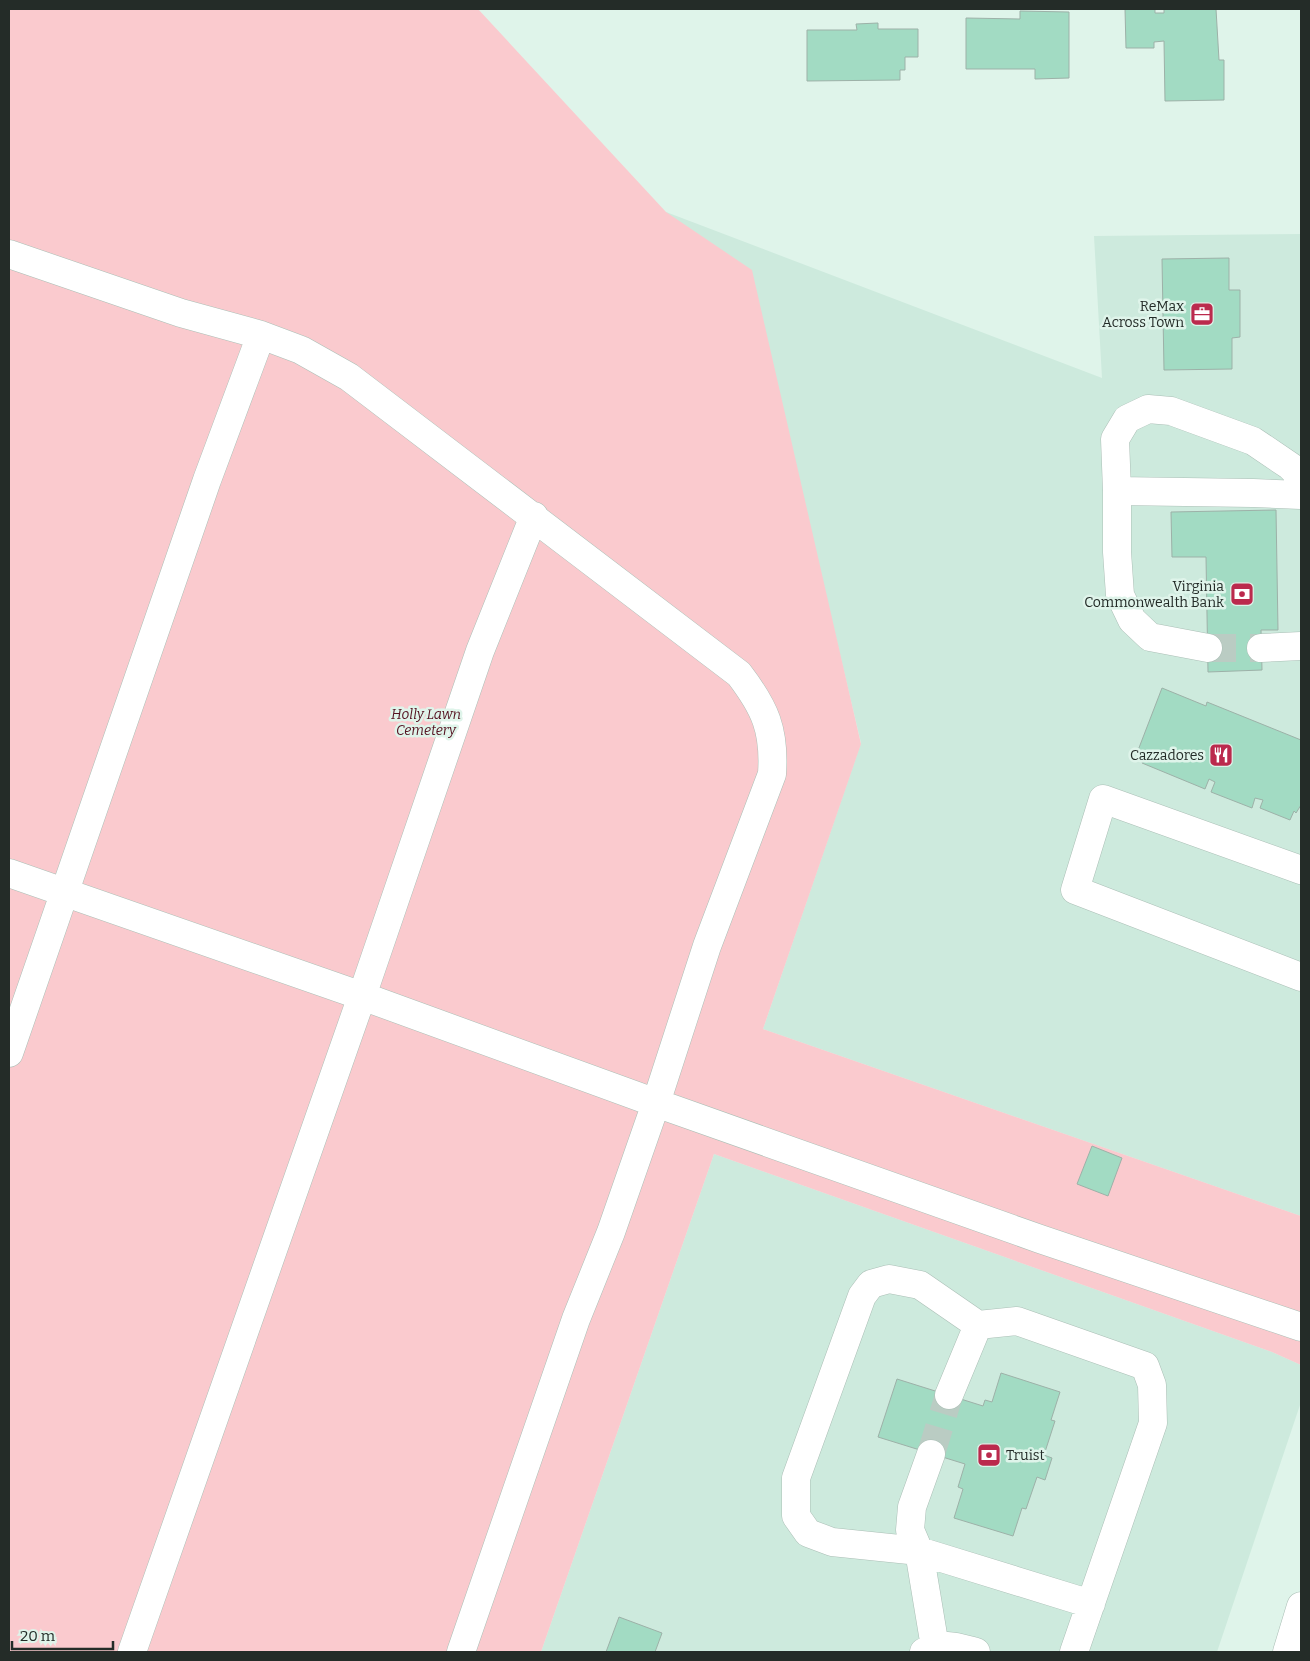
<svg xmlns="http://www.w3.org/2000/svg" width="1310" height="1661" viewBox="0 0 1310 1661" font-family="Bitter,serif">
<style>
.built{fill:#cdeadd}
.green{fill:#facace}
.building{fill:#a2dbc3;stroke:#9db1a8}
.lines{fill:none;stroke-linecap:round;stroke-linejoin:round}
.minor-tunnel{stroke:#baccc3;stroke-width:28;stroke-dasharray:28 14;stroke-linecap:butt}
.minor-casing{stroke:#abbfb6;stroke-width:29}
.major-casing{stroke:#abbfb6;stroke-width:29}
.minor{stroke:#fff;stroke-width:28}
.major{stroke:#fff;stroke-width:28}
.labels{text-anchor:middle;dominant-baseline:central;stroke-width:5;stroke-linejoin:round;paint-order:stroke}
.poi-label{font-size:14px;fill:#242c28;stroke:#dff4ea;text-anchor:end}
.park-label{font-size:14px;font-style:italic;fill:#551221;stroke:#dff4ea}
</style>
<rect width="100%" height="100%" fill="#dff4ea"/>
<!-- built -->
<path class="built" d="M666,212L1102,378L1094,236L1301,234V1216L763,1029L861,743L815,549Z
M714,1154L1272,1352L1301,1365V1402L1217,1652H541Z"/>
<!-- green -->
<path class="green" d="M9,9H478L666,212L752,270L861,744L763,1029L1301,1216V1365L1272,1352L714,1154L541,1652H9Z"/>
<!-- building -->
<path class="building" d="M1125,9H1155V13H1164V9H1216L1219,60H1224V100L1165,101L1164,41L1154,42V48H1126Z
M1020,11L1069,12V78L1035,79V69H966V18L1020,19Z
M878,23V29H918V57H905V70H900V80L807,81V30H857L856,24Z
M1229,258V290H1240V337L1232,338V369L1164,370L1162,259Z
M1276,510L1278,630H1261L1262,670L1208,672L1206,557H1172L1171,512Z
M1162,688L1206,706L1207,702L1301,740V805L1296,813L1294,811L1290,820L1260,808L1263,800L1255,798L1252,808L1211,792L1215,782L1209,779L1205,789L1142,763L1145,756L1137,753Z
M1092,1146L1122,1158L1108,1196L1077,1184Z
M1001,1373L1060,1392L1051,1420L1055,1421L1044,1455L1052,1458L1045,1480L1037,1477L1026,1509L1022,1508L1013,1536L954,1518L963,1489L958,1487L965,1464L878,1437L897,1379L983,1406L985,1400L992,1402Z
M619,1617L662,1633L655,1652H606Z"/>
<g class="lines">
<!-- minor-tunnel -->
<path class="minor-tunnel" d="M1208,648H1261
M931,1454L949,1395"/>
<!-- minor casing -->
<g class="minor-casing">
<path id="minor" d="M9,254L181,313L261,335L301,350L349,377L739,674C765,708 775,730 772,774L707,946L656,1103L611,1232L576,1319L461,1652
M1117,491L1115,439L1127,419L1148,409L1171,411L1253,441L1290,466L1301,477
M1208,648L1150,637L1132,620L1120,595L1117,552V491L1253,493L1301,495
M1261,648L1301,646
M1301,870L1103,799L1075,890L1301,977
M9,873L362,996L656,1103L1040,1239L1301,1327
M9,1053L207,480L261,335
M978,1325L920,1285L889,1279L871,1284L862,1296L796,1478V1516L808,1533L832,1542L919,1551L1091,1604
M949,1395L978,1325L1017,1321L1145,1366L1152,1385L1153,1423L1074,1652
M931,1454L912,1507L910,1530L919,1551L935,1647
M132,1652L362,996L480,651L534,516
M924,1652C945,1642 954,1646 976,1652"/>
</g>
<!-- major casing -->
<g class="major-casing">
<path id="major" d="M1287,1652L1301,1606"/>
</g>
<!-- minor -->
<use href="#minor" class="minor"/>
<!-- major -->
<use href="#major" class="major"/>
</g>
<!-- icons -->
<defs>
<g id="office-square" transform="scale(1.25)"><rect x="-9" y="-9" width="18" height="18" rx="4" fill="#bb2a4d" stroke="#dff4ea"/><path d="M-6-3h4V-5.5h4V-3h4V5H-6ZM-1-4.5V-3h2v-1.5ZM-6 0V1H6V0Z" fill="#fff"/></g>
<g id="bank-square" transform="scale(1.25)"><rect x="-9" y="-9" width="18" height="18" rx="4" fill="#bb2a4d" stroke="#dff4ea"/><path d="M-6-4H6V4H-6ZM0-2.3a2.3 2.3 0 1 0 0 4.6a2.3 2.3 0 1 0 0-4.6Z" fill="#fff"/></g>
<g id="restaurant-square" transform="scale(1.25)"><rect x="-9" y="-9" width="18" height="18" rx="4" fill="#bb2a4d" stroke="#dff4ea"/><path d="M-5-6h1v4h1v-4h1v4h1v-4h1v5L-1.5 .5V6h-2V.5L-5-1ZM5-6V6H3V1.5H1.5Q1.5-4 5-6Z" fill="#fff"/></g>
</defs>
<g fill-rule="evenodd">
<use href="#office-square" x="1202" y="314"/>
<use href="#bank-square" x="1242" y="594"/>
<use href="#restaurant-square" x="1221" y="755"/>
<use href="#bank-square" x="989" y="1455"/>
</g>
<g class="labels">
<!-- poi labels -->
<g class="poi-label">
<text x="1184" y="306">ReMax<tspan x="1184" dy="16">Across Town</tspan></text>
<text x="1224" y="586">Virginia<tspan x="1224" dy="16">Commonwealth Bank</tspan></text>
<text x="1204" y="755">Cazzadores</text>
<text x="1006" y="1455" text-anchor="start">Truist</text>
</g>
<!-- park labels -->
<g class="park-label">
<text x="426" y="714">Holly Lawn<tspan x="426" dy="16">Cemetery</tspan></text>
</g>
</g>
<!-- border -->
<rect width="1310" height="1661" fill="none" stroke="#242c28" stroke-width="20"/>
<!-- scale -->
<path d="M12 1641v8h101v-8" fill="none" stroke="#242c28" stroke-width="2.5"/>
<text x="20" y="1641" font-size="15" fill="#242c28" stroke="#dff4ea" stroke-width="4" paint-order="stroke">20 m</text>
</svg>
